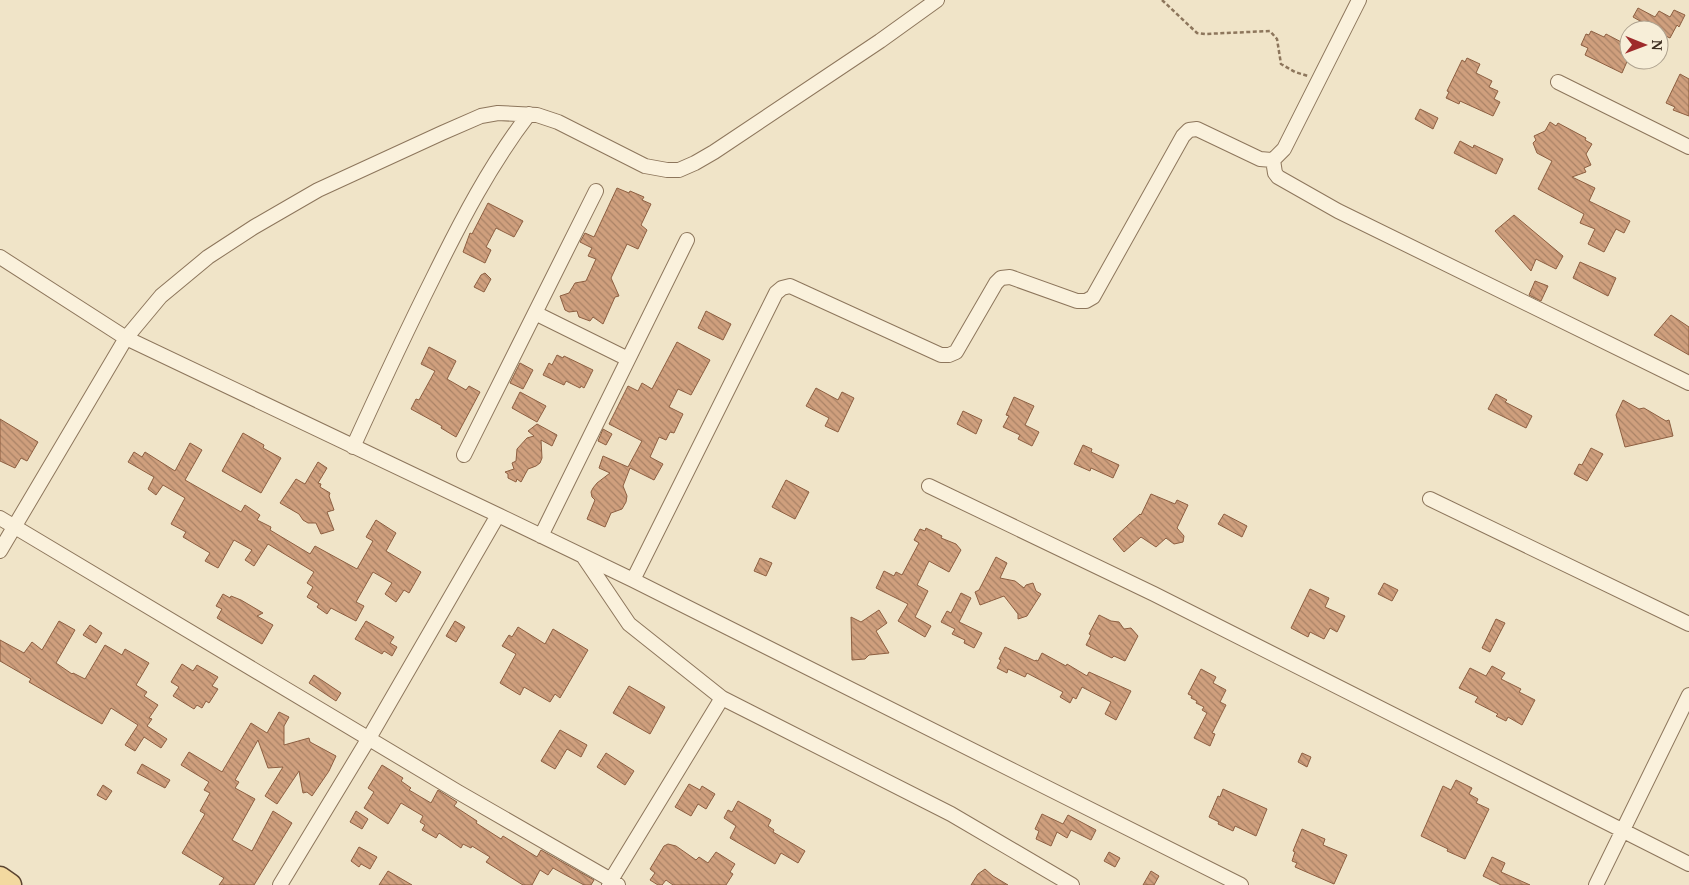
<svg xmlns="http://www.w3.org/2000/svg" width="1689" height="885" viewBox="0 0 1689 885" font-family="'Noto Serif',serif">
<style>
.building{fill:url(#building-back-hatch);stroke:#8d5f41}
.lines{fill:none;stroke-linecap:round;stroke-linejoin:round}
.minor-casing{stroke:#8d765c;stroke-width:16}
.primary-casing{stroke:#5b4430;stroke-width:25}
.path{stroke:#8d765c;stroke-width:2.5;stroke-dasharray:4 2.5;stroke-linecap:butt}
.minor{stroke:#faf1dc;stroke-width:14}
.primary{stroke:#f3d9a0;stroke-width:22}
</style>
<defs>
<pattern id="building-back-hatch" width="6" height="6" patternUnits="userSpaceOnUse" patternTransform="scale(1.25)"><rect width="6" height="6" fill="#cf9f7d"/><path d="M-1 5l2 2M0 0l6 6M5-1l2 2" fill="none" stroke="#a98266"/></pattern>
</defs>
<rect width="100%" height="100%" fill="#f0e4c8"/>
<!-- building -->
<path class="building" d="M1638,8L1655,17L1659,11L1670,17L1674,10L1685,15L1679,27L1677,25L1670,38L1659,33V30H1656L1633,17Z
M1591,31L1604,37L1606,34L1627,45L1624,52L1629,54V57L1622,73L1585,55L1588,48L1581,45L1586,34L1589,35Z
M1467,58L1480,64L1476,73L1492,81L1489,87L1498,91L1494,99L1500,102L1493,116L1460,101L1459,104L1446,98L1449,92L1447,91L1462,60L1465,62Z
M1680,74L1689,79V116L1673,110L1675,107L1666,103Z
M1420,109L1438,118L1433,129L1415,119Z
M1550,122L1556,126L1558,123L1586,138L1585,140L1592,144L1586,154L1591,165L1584,168L1586,172L1572,177L1595,188L1589,201L1630,221L1624,233L1616,229L1604,252L1588,244L1595,229L1580,223L1584,214L1538,189L1552,161L1537,153L1533,143L1536,140L1534,136L1545,131Z
M1460,141L1473,148L1474,145L1503,159L1496,174L1454,153Z
M617,188L629,193L630,191L644,197L642,200L651,204L641,225L647,230L638,249L627,244L611,278L619,296L615,297L603,324L593,317L590,321L579,317L577,311L569,312L565,310L560,296L569,293L575,283L586,281L596,259L588,256L592,248L580,242L585,233L594,237Z
M488,203L523,221L514,237L496,228L486,247L491,250L485,263L463,252L470,233L472,234Z
M1514,215L1563,256L1556,269L1536,259L1531,271L1495,231Z
M1580,262L1616,278L1608,296L1573,278Z
M485,273L491,279L484,292L474,287L481,275Z
M1535,281L1548,286L1541,301L1529,295Z
M706,311L731,324L723,340L698,328Z
M1671,315L1689,327V355L1654,335Z
M677,342L710,360L691,395L678,389L669,407L683,414L674,433L670,432L666,440L659,437L650,457L663,464L654,480L630,468L623,486L627,496L626,502L622,509L611,513L605,527L587,519L595,500L592,497L591,492L593,488L597,483L610,473L599,468L603,456L628,467L642,441L609,424L628,386L638,391L642,383L652,389Z
M429,347L456,361L447,379L466,390L469,386L480,392L456,437L441,428L442,426L411,409L416,399L419,400L435,371L421,364Z
M557,355L563,358L564,356L593,370L584,388L581,386L580,388L566,381L564,385L543,375L549,363L552,365Z
M520,363L533,370L523,389L510,383Z
M816,388L838,400L842,392L854,398L838,432L825,426L829,418L806,406Z
M520,392L546,406L537,422L512,408Z
M1496,394L1507,400L1505,402L1532,416L1526,428L1488,409Z
M1014,397L1034,406L1025,425L1039,432L1032,446L1018,439L1020,435L1003,427L1009,416L1006,415Z
M1623,400L1639,409L1644,408L1666,421L1669,420L1673,436L1625,447L1616,415Z
M963,411L982,420L976,434L957,424Z
M0,419L38,442L27,461L21,458L15,468L0,461Z
M537,424L557,435L552,446L541,440L542,458L540,463L536,466L528,469L521,482L517,479L516,482L508,478V474L505,472L514,469L512,463L516,461L517,449L527,438L534,436L528,431Z
M603,429L612,434L606,445L598,441Z
M243,433L264,445L263,448L281,458L261,493L222,471Z
M190,443L202,450L185,480L241,512L245,505L260,515L257,520L271,527L270,530L310,554L315,546L357,569L373,541L366,537L376,520L396,533L386,551L421,572L409,593L404,590L396,602L385,594L392,583L373,572L356,602L364,606L356,621L331,608L327,614L317,607L319,604L307,597L313,587L307,583L314,572L268,544L254,566L245,560L252,550L234,540L218,568L205,561L210,553L183,537L186,532L171,524L185,498L163,485L156,495L148,489L154,477L128,462L134,452L142,457L145,452L175,471Z
M1083,445L1092,449L1091,452L1119,465L1113,478L1091,468L1090,471L1074,464Z
M1591,448L1603,454L1587,481L1574,474L1579,464L1582,465Z
M318,462L327,468L318,483L321,484L320,487L330,493L329,496L334,510L327,512L334,530L321,534L316,523H308L303,520L299,514L280,503L296,479L305,484Z
M786,480L809,492L795,519L772,507Z
M1151,494L1175,504L1177,500L1188,505L1177,528L1184,536L1183,542L1174,544L1166,538L1156,547L1141,537L1124,552L1113,539L1140,514L1141,515Z
M1224,514L1247,526L1242,537L1218,524Z
M926,528L942,536L941,538L956,544L961,550L949,572L929,561L917,585L928,591L915,617L931,626L925,637L898,621L908,604L876,588L884,571L894,576L896,572L902,575L919,543L914,540L920,529L925,531Z
M996,557L1007,563L1000,578L1015,581L1024,588L1026,585L1033,583L1036,591L1041,594L1027,616L1018,619V614L1004,596L980,605L975,592L979,590Z
M760,558L772,563L766,576L754,571Z
M1384,583L1398,590L1392,601L1378,594Z
M1310,589L1329,598L1325,607L1345,616L1337,632L1330,628L1324,639L1310,632L1308,637L1291,628Z
M961,593L971,598L959,622L982,633L974,648L964,643L965,640L952,634L955,629L941,622L947,611L951,613Z
M223,594L230,598L231,596L241,600L263,613L257,616L273,625L262,644L217,618L222,609L216,606Z
M879,610L887,623L876,631L889,653L869,655L865,659L852,660L851,617L861,622Z
M1099,615L1111,621L1119,622L1124,629L1131,628L1138,636L1125,661L1114,656L1112,658L1086,645L1091,635L1089,634Z
M1496,619L1505,623L1490,652L1482,648Z
M59,621L75,630L56,663L72,674L73,673L85,679L105,645L122,655L125,649L149,663L136,685L147,692L144,696L158,705L149,718L152,719L147,726L167,739L161,748L144,737L135,751L125,745L138,725L111,708L102,724L29,682L31,679L0,661V640L24,653L32,642L42,650Z
M366,621L394,637L390,643L397,647L392,656L384,651L382,654L355,639Z
M455,621L465,627L456,642L446,636Z
M90,625L102,633L96,643L83,635Z
M518,627L545,644L553,629L588,650L560,698L555,694L550,702L524,687L520,695L500,683L516,654L502,646L509,635L512,637Z
M1005,647L1035,661L1036,660L1038,661L1042,653L1066,666L1067,664L1087,676L1089,672L1131,691L1116,720L1105,714L1111,702L1082,687L1076,699L1073,697L1070,703L1060,697L1063,692L1027,673L1025,677L1008,669L1007,673L997,668L1001,660L999,659Z
M182,664L193,671L197,665L218,677L212,686L218,689L209,703L206,701L202,708L197,705L194,709L173,696L179,687L171,682Z
M1492,666L1505,673L1501,679L1521,689L1519,692L1535,700L1522,725L1508,717L1506,721L1496,716L1498,714L1475,702L1478,697L1459,688L1470,668L1486,676Z
M1201,669L1216,677L1213,683L1226,690L1220,702L1226,705L1212,733L1215,734L1210,746L1194,738L1207,713L1202,710L1204,707L1196,703L1197,701L1191,698L1192,696L1188,694Z
M314,675L341,693L336,701L309,683Z
M629,686L665,707L650,734L613,713Z
M279,712L289,717L284,726V745L309,738L310,742L336,756L329,771L312,796L307,792L303,793L299,771L277,804L265,796L283,767L268,768L258,740L235,780L239,782L235,788L255,799L232,840L252,851L273,811L292,823L254,885H219L224,878L182,853L205,814L200,811L210,793L204,790L209,782L181,765L189,752L222,772L251,723L267,733Z
M560,730L587,745L581,757L567,749L555,769L541,761Z
M606,753L634,771L625,785L597,767Z
M1302,753L1311,757L1307,767L1298,762Z
M142,764L170,780L165,788L137,773Z
M382,765L403,778L401,781L411,788L409,790L431,803L438,790L457,802L454,806L477,821L476,823L501,839L503,836L537,857L541,850L594,880L591,885H584L553,868L548,875L540,870L532,885H523L486,862L490,857L472,846L471,848L463,844L461,848L439,833L436,838L422,830L425,825L420,822L423,816L401,803L388,824L364,808L374,792L368,788Z
M1456,780L1472,788L1469,794L1478,799L1476,803L1489,809L1465,859L1447,851L1448,849L1421,836L1443,786L1451,790Z
M689,784L700,790L702,786L715,794L706,809L698,804L691,816L675,807Z
M103,785L112,791L106,800L97,795Z
M1223,789L1267,809L1256,836L1235,826L1233,831L1218,824L1219,822L1209,817L1218,796L1220,797Z
M738,801L771,820L768,826L774,830L773,832L805,851L798,863L781,853L775,864L730,838L736,826L724,818L728,810L732,812Z
M356,811L368,819L362,829L350,822Z
M1042,814L1063,824L1068,815L1096,830L1091,840L1071,830L1067,838L1057,832L1051,846L1036,839L1039,831L1035,829Z
M1302,829L1325,839L1323,845L1347,855L1334,884L1295,867L1297,863L1292,861L1295,852L1293,851Z
M668,844L676,846L696,860L699,857L708,863L716,852L735,864L730,872L733,874L726,885H673L666,880L662,885H658L650,880L655,873L650,869L664,846Z
M359,847L377,857L370,869L361,864L359,867L351,861Z
M1109,852L1120,858L1115,867L1104,861Z
M1492,857L1505,863L1501,872L1530,885H1501L1483,876Z
M985,869L993,876L1008,885H971L978,874Z
M388,871L412,885H379Z
M1151,871L1159,876L1154,885H1143Z"/>
<g class="lines">
<!-- minor casing -->
<g class="minor-casing">
<path id="minor" d="M1558,82L1689,147
M1273,160L1275,173L1278,177L1338,211L1689,383
M0,257L126,338L498,515
M535,313L628,359
M353,447C379,390 405,334 433,278C461,221 490,165 529,114
M464,455L596,191
M929,486L1154,594L1689,864
M1430,499L1689,624
M0,518L458,792L611,880L609,885
M541,536L687,240
M0,551L126,338L161,296L208,257L254,227L318,190L442,133L481,116L498,113L537,115L558,122L645,166L667,170H679L695,163L714,152L880,41L937,0
M583,556L629,624L722,698L951,814L1072,885
M633,580L776,293L782,288L790,286L941,355H949L956,352L996,283L1001,278L1010,277L1077,301H1086L1093,297L1183,136L1189,130L1197,129L1260,159L1273,160L1284,149L1359,0
M280,885L369,738L498,515L633,580L1241,885
M618,885L611,880L722,698
M1596,885L1689,695"/>
</g>
<!-- primary casing -->
<g class="primary-casing">
<path id="primary" d="M0,878L10,885"/>
</g>
<!-- path -->
<path class="path" d="M1162,0L1197,33L1205,34L1270,31L1277,39L1281,64L1295,72L1308,76"/>
<!-- minor -->
<use href="#minor" class="minor"/>
<!-- primary -->
<use href="#primary" class="primary"/>
</g>
<!-- north arrow -->
<g transform="translate(1644 45) rotate(91)"><circle r="24" fill="#f7eed8" stroke="#ada18e"/>
<path d="M0-4L9 19L0 12L-9 19Z" fill="#9e2a2b"/>
<text y="-8" font-size="14" font-weight="bold" text-anchor="middle" fill="#3d2e20">N</text>
</g>
</svg>
